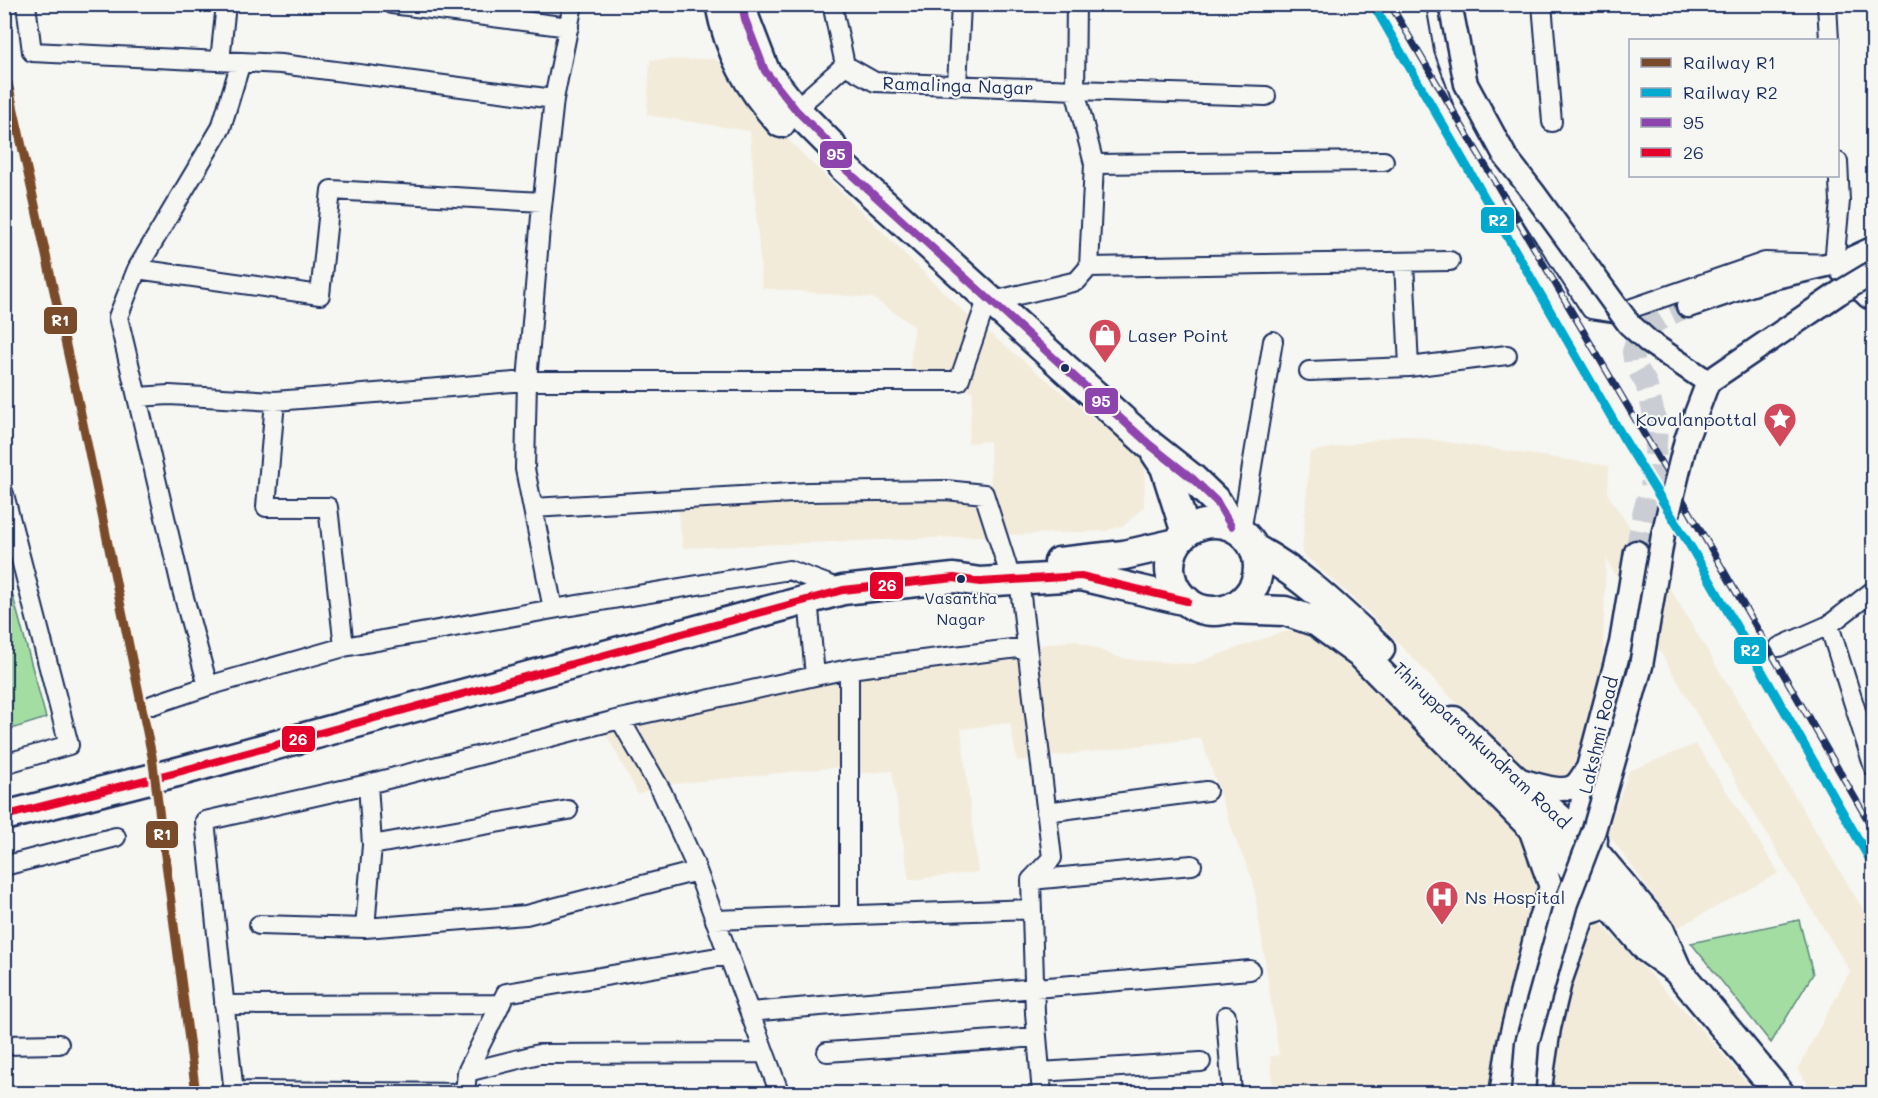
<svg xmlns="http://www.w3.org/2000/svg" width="1878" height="1098" viewBox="0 0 1878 1098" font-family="Mali,sans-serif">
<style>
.built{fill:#f3ebda}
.green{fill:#a3dda2;stroke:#5f8680;stroke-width:1.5}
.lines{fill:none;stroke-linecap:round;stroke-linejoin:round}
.tertiary-tunnel{stroke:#caced4;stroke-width:22;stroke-dasharray:22 11;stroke-linecap:butt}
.minor-casing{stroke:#1b2f5e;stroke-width:22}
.tertiary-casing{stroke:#1b2f5e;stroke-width:27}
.primary-casing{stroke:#1b2f5e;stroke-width:33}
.minor{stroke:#f6f6f2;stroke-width:18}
.tertiary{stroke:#f6f6f2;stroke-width:22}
.primary{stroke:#f6f6f2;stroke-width:28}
.rail-casing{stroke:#1b2f5e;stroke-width:7}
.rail{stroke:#f6f6f2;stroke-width:4.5;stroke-dasharray:14;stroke-linecap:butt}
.tertiary-bridge-casing{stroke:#1b2f5e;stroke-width:27;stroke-linecap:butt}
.tertiary-bridge{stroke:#f6f6f2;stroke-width:22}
.bus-1-casing{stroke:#f6f6f2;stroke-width:12}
.bus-2-casing{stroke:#f6f6f2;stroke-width:12}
.bus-1{stroke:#8e44ad;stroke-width:8}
.bus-2{stroke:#e4002b;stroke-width:8}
.rail-1-casing{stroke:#f6f6f2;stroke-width:14}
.rail-2-casing{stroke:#f6f6f2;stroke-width:14}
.rail-1{stroke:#7a4b2a;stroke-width:9}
.rail-2{stroke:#00a9ce;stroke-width:9}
.bus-dot{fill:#1b2f5e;stroke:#f6f6f2;stroke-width:2}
.labels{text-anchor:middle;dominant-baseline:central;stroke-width:4.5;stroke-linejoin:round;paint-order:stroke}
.bus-label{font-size:16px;fill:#1b2f5e;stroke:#f6f6f2}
.street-label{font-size:18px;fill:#1b2f5e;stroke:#f6f6f2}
.poi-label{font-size:18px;fill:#1b2f5e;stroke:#f6f6f2;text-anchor:start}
.line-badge{stroke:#f6f6f2;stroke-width:2}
.badge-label{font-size:16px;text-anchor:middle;font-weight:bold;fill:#fff}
</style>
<rect width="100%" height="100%" fill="#f6f6f2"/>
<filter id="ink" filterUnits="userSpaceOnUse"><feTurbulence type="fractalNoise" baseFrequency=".0167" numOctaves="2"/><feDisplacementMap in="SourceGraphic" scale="12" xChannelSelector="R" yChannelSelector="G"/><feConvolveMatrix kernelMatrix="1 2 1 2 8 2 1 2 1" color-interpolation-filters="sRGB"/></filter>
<g filter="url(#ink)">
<!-- built -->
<path class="built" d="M716,59L764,116L966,314L1139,455L1145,467L1144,506L1125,525L1106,531L683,548L677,500L991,492L990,441L968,443L973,392L910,367L914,326L873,298L762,288L750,131L647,115L650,60Z
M1400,435L1609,466L1608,495L1663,577L1873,926V1093H1815L1797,1070L1850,971L1792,877L1606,559L1602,672L1572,771L1559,784L1528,776L1364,608L1302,553L1310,452Z
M1291,631L1328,640L1531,840L1544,864L1686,1012L1756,1093H1273L1270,1057L1279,1055L1253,880L1236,841L1201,738L1017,761L1010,723L961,729L978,872L909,880L892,771L839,775V767L662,785L638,794L605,732L751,690L1074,640L1115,656L1133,660L1193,664L1276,634Z
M1696,744L1779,873L1677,928L1607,832L1629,771Z"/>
<!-- green -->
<path class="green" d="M5,567L46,718L5,731H4Z
M1799,920L1813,974L1771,1043L1691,943Z"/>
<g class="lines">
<!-- tertiary-tunnel -->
<path class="tertiary-tunnel" d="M1636,552L1643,514L1654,476L1657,426L1646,383L1635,365L1633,352L1637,339L1646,328L1662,318L1688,306"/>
<!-- minor casing -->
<g class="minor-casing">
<path id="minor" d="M26,4L32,52L281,64L554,99
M392,4L569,27
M835,4L834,13L845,65
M1436,4L1444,50L1464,105L1476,130L1591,309L1618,313L1765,262L1834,264L1840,201L1838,162
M1542,4L1552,122
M1827,4L1829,40
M220,61L226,4
M957,85L961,4
M789,115L845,65L875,82L1075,90L1076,4
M1094,164L1075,90L1266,96
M1404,262L1409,367L1507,355
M1089,267L1094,164L1384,161
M137,269L320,295L331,190L542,202
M993,301L1077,281L1089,267L1450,261
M1309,371L1409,367
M137,397L118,317L137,269L221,128L241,62
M275,401L266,507H328L344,647L553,609L789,570L843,590
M4,494L69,745L4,764
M533,508L809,492L946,490L984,494L1007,566
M1241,532L1273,341
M1019,579L1052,858L1031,880L1035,1013L1042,1094
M808,598L815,676
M553,609L525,469L527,381L541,216L554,99L573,4
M1829,625L1874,768
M344,647L208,686L182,590L137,397L169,395L275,401L527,381H959L988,297
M1779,647L1829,625L1874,590
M849,669V915
M152,705L208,686
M620,719L662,792L693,860L780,1094
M1046,812L1207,791
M372,845L568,810
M4,866L116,837
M1031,880L1192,865
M715,920L1032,909
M259,925L365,928L526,915L697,871
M365,928L372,845L368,784
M224,1005L501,1004
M750,1012L1250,970
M1226,1016L1232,1094
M4,1045L59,1044
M827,1052L1037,1037
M467,1072L539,1054L765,1053
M1040,1072L1201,1062
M234,1091L465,1093
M234,1094L205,821L368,784L620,719L815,676L849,669L1027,647
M465,1094L467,1072L506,993L729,955"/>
</g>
<!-- tertiary casing -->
<g class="tertiary-casing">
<path id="tertiary" d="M1842,271L1869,297L1874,294
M1688,306L1767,279L1848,260L1874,248
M1514,778C1529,782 1560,795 1574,786C1580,782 1584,773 1588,768
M1584,914L1592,884L1596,839L1580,817L1588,768L1621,643L1636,552
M1501,1094L1509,1044L1540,918L1551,887L1528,823
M1539,1094L1549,1028L1560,982L1584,914L1598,910"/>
</g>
<!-- primary casing -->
<g class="primary-casing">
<path id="primary" d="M720,4C729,53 749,87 781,123
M742,4L745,19L765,71L796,110L831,145L843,167L1150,445L1193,479L1217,502L1231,526
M1155,452L1165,467L1186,533
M1170 567a44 44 0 1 1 88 0a44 44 0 1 1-88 0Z
M1255,549C1303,575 1340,612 1380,649
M1059,562L1124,555L1177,543
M1228,609L1285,611L1317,622L1362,655L1617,913L1648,949L1677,970L1780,1094
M1454,721L1512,777L1580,837L1594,852L1660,931L1677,970
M4,816L181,771L843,590L954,578L980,582L1081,576L1187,601"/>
</g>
<!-- minor -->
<use href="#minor" class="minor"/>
<!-- tertiary -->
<use href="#tertiary" class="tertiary"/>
<!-- primary -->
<use href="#primary" class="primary"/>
<!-- rail casing -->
<g class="rail-casing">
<path id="rail" d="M1373,4L1624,439L1692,549L1874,867
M1390,4L1680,495L1874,831"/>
</g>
<!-- rail -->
<use href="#rail" class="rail"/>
<!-- tertiary-bridge casing -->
<g class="tertiary-bridge-casing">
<path id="tertiary-bridge" d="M1450,4L1466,84L1505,156L1533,192L1629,324L1649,342L1708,382
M1523,1094L1527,1043L1566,903L1594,830L1641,666L1663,535L1686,440L1708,382L1839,293L1874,272"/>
</g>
<!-- tertiary-bridge -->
<use href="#tertiary-bridge" class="tertiary-bridge"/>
<!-- bus-1 casing -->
<g class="bus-1-casing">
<path id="bus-1" d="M742,4L745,19L765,71L796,110L831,145L843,167L1150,445L1193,479L1217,502L1231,526"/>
</g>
<!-- bus-2 casing -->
<g class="bus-2-casing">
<path id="bus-2" d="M4,816L181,771L843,590L954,578L980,582L1081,576L1187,601"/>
</g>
<!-- bus-1 -->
<use href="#bus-1" class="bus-1"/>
<!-- bus-2 -->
<use href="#bus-2" class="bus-2"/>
<!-- rail-1 casing -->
<g class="rail-1-casing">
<path id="rail-1" d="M4,65L80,409L152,756L196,1094"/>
</g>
<!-- rail-2 casing -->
<g class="rail-2-casing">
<path id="rail-2" d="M1373,4L1624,439L1692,549L1874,867"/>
</g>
<!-- rail-1 -->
<use href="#rail-1" class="rail-1"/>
<!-- rail-2 -->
<use href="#rail-2" class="rail-2"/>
</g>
</g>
<!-- icons -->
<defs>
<g id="shop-pin" transform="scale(1.725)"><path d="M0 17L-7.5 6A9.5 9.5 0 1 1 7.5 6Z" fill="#d1495b" stroke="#f6f6f2"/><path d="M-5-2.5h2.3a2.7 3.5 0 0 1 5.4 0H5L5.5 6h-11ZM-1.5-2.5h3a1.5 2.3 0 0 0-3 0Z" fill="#fff"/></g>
<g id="sight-pin" transform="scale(1.725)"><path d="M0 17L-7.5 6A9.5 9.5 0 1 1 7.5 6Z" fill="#d1495b" stroke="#f6f6f2"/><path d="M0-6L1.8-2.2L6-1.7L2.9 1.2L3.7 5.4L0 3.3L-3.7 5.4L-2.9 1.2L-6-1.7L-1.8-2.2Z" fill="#fff"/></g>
<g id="hospital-pin" transform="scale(1.725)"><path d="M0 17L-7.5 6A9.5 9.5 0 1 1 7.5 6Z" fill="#d1495b" stroke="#f6f6f2"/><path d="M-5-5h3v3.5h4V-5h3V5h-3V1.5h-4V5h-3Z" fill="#fff"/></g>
</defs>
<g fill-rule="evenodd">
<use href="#shop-pin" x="1105" y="335"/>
<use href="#sight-pin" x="1780" y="419"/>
<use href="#hospital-pin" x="1442" y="897"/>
</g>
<!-- markers -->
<g class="bus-dot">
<circle cx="1065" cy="368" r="5"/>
<circle cx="961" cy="579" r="5"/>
</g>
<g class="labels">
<!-- bus labels -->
<g class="bus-label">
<text x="961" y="597">Vasantha<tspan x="961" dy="21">Nagar</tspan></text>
</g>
<!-- street labels -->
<g class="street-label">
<text transform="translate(958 85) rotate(2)">Ramalinga Nagar</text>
<text transform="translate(1598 735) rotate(-77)">Lakshmi Road</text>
<text transform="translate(1482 745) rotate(43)">Thirupparankundram Road</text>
</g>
<!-- poi labels -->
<g class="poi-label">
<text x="1128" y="335">Laser Point</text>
<text x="1757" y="419" text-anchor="end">Kovalanpottal</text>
<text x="1465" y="897">Ns Hospital</text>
</g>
</g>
<g class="line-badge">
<rect x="819" y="140" width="34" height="29" rx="6" fill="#8e44ad"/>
<rect x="1480" y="206" width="35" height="28" rx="6" fill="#00a9ce"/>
<rect x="43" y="306" width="35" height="29" rx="6" fill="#7a4b2a"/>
<rect x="1084" y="387" width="35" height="28" rx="6" fill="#8e44ad"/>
<rect x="869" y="571" width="35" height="29" rx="6" fill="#e4002b"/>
<rect x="1733" y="636" width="34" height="29" rx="6" fill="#00a9ce"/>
<rect x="281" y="725" width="35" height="28" rx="6" fill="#e4002b"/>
<rect x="145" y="820" width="34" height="29" rx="6" fill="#7a4b2a"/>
</g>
<g class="badge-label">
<text x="836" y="160">95</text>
<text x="1498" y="226">R2</text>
<text x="60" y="326">R1</text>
<text x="1101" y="407">95</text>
<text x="887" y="591">26</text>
<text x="1750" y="656">R2</text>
<text x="298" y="745">26</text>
<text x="162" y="840">R1</text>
</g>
<!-- margin -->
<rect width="1878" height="1098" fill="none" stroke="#f6f6f2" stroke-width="24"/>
<rect x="12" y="12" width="1854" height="1074" fill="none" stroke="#1b2f5e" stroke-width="2" filter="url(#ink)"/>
<!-- legend -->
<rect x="1629" y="39" width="210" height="138" fill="#f6f6f2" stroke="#9ea6b7" stroke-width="1.5"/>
<rect x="1641" y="58" width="30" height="9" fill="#7a4b2a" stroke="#9ea6b7" stroke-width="1.5"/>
<text x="1683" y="69" font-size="18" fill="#1b2f5e">Railway R1</text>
<rect x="1641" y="88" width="30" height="9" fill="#00a9ce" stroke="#9ea6b7" stroke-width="1.5"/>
<text x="1683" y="99" font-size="18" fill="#1b2f5e">Railway R2</text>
<rect x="1641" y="118" width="30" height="9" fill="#8e44ad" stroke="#9ea6b7" stroke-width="1.5"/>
<text x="1683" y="129" font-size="18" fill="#1b2f5e">95</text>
<rect x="1641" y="148" width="30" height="9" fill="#e4002b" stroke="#9ea6b7" stroke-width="1.5"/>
<text x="1683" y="159" font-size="18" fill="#1b2f5e">26</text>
</svg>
